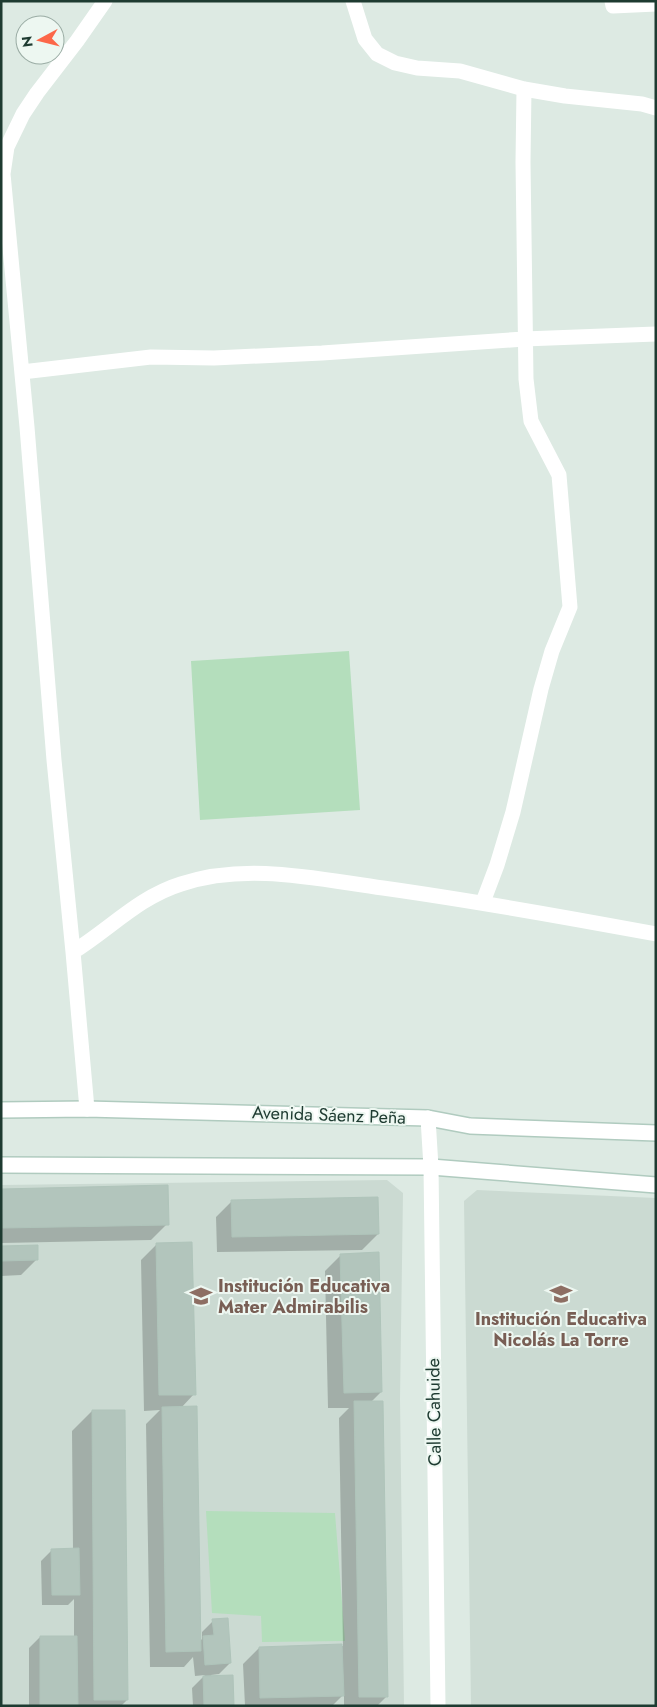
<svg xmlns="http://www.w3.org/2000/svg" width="657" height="1707" viewBox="0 0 657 1707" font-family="Jost,sans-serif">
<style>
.built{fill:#cbdad2}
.green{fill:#b4debc}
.shadow{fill:#0003}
.building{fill:#b2c5bc;stroke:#afc4ba}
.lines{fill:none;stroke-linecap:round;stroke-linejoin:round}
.secondary-casing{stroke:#b0cbbf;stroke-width:18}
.lane{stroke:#fff;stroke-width:15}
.street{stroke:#fff;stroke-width:15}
.secondary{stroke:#fff;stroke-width:15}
.labels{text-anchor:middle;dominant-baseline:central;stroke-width:4;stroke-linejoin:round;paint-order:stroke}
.street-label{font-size:18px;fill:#1e3b31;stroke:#edf7f1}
.education-label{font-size:18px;font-weight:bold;fill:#785e54;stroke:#edf7f1;text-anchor:start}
</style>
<rect width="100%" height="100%" fill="#ddeae3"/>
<!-- built -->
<path class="built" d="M387,1180L403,1193L400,1399L404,1706H1V1185Z
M477,1190L656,1198V1706H471L464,1201Z"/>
<!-- green -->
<path class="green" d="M349,651L360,810L200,820L191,661Z
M206,1511L335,1513L345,1641L262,1642L261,1616L212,1613Z"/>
<!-- shadow -->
<path class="shadow" d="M2,1190L167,1224L151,1240L1,1243Z
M231,1202L378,1234L362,1250L217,1252L216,1217Z
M156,1245L194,1394L181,1408L200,1641L202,1639V1632L213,1621L230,1663L219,1674L211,1675L212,1677L233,1706H193L192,1688L205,1675L195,1676L193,1657L184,1667H150L146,1424L160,1410L144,1411L141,1260Z
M1,1247L37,1259L21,1275L1,1276Z
M341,1255L381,1392L371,1402L387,1696L377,1706H344V1694L332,1706H245L243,1664L259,1648L343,1646L339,1418L349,1408H328L325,1271Z
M92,1411L127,1700L121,1706H29V1648L40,1637H74V1599L68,1605H42L41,1561L52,1550L73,1549L72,1431Z"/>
<!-- building -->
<path class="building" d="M168,1185L169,1225L3,1228L2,1189Z
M378,1197L379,1234L232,1237L231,1200Z
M192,1242L196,1395H159L156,1243Z
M38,1245V1260L2,1261L1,1246Z
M379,1252L382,1392L344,1393L340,1254Z
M354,1401H383L388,1697H359Z
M197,1406L201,1651L166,1652L162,1407Z
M92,1410H125L128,1700H94Z
M79,1548L80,1595H52L51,1549Z
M228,1618L231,1663L205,1665L203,1636L214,1635L212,1619Z
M40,1636H77L78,1706H40Z
M342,1644L344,1696L260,1698L259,1647Z
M233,1675L234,1706H204L203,1676Z"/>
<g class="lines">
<!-- secondary casing -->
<g class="secondary-casing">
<path id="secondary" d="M1,1110L87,1109L428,1118L470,1126L656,1133
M1,1165L431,1167L656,1185"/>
</g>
<!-- lane -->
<path class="lane" d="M353,1L365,39L377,54L395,63L417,68L460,71L524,89L565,96L642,104L656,108
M612,1L613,6L656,4
M22,372L151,357L214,358L322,353L524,339L656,334
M483,902L497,865L513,812L541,689L552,651L570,607L559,475L531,421L526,379L523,162L524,89
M73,952C110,929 139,897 181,884C247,862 317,879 383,888C475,901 565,917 656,934
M87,1109L73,952L54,760L27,427L3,174L7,147L23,114L37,93L77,41L105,1"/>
<!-- street -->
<path class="street" d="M428,1118L431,1167L438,1706"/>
<!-- secondary -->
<use href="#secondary" class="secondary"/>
</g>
<!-- icons -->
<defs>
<g id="school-bare" transform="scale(1.725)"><path d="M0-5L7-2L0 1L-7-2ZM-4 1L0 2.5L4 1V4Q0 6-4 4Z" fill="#8d6e63" stroke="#edf7f1" stroke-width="2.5" paint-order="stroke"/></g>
</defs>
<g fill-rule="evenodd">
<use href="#school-bare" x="561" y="1294"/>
<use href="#school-bare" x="201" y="1296"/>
</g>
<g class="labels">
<!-- street labels -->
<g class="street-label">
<text transform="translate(329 1115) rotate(2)">Avenida Sáenz Peña</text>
<text transform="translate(434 1412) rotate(-91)">Calle Cahuide</text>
</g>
<!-- education labels -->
<g class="education-label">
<text x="218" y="1286">Institución Educativa<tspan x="218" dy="21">Mater Admirabilis</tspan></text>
<text x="561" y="1319" text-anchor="middle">Institución Educativa<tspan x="561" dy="21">Nicolás La Torre</tspan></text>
</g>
</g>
<!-- border -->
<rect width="657" height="1707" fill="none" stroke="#1e3b31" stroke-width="5"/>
<!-- north arrow -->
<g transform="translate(40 40) rotate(263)"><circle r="24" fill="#edf7f1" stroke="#9aaca4"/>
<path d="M0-4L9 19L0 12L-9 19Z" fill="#fc6749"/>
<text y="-8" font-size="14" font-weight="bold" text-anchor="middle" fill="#1e3b31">N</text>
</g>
</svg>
